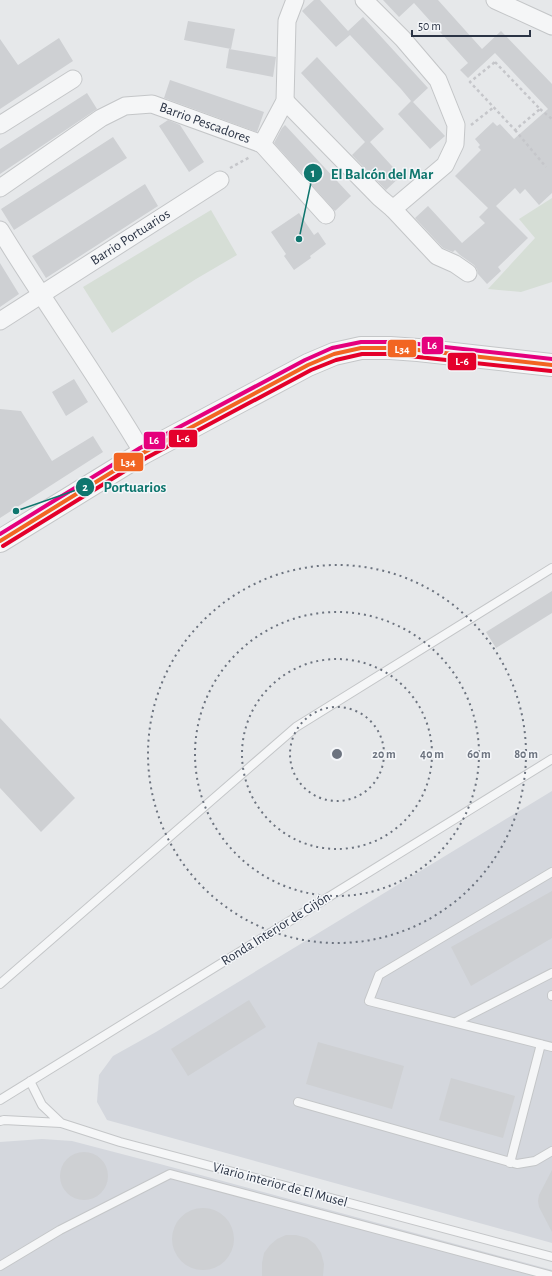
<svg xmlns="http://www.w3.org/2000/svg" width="552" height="1276" viewBox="0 0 552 1276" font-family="'Alegreya Sans',sans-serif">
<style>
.built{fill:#d4d7dd}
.green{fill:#d6ded6}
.building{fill:#ced0d3}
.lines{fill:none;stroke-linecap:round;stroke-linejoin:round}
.lane-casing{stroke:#c4c6c8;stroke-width:10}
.street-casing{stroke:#c4c6c8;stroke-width:19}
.secondary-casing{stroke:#c4c6c8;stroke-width:24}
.path{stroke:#c5c6ca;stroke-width:2.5;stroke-dasharray:3 3;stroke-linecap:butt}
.lane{stroke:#f5f6f7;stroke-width:8}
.street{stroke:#f5f6f7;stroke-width:17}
.secondary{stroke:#f8f8f8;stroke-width:22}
.bus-1-casing{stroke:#f4f6f9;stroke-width:7}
.bus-2-casing{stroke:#f4f6f9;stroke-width:7}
.bus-3-casing{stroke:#f4f6f9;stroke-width:7}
.bus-1{stroke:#f26522;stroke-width:4}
.bus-2{stroke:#e4002b;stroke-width:4}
.bus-3{stroke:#e5007d;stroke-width:4}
.ring{fill:none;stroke:#6c737f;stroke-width:2;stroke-dasharray:2 4}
.labels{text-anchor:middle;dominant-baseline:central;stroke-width:3;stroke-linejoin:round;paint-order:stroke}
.street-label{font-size:14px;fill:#2b3445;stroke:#f4f6f9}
.centre{fill:#6c737f;stroke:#f4f6f9;stroke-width:2}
.ring-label{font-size:12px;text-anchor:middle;font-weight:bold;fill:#6c737f;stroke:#f4f6f9;stroke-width:3;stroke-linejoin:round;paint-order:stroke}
.leader{fill:none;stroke:#0f766e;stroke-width:1.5}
.callout-dot{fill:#0f766e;stroke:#f4f6f9;stroke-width:1.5}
.mark-label{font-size:12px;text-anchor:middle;font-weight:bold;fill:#fff}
.callout-label{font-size:15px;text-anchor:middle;font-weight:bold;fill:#0f766e;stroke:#f4f6f9;stroke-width:3;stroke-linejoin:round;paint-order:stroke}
.line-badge{stroke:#f4f6f9;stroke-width:1.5}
.badge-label{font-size:11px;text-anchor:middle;font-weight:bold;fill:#fff}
</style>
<rect width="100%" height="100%" fill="#e6e8ea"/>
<!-- built -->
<path class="built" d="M552,791V1243L107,1120L97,1102L99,1075L113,1056L156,1032Z
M42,1139L72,1141L160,1164L552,1270V1276H0V1142Z"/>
<!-- green -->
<path class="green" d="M552,198V282L521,292L488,289L535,238L519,219Z
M211,210L237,255L196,279L112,333L83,287Z"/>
<!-- building -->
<path class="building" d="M314,0H320L348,31L363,17L428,88L413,102L445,136L430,149L398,114L411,101L401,89L350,35L336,47L302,11Z
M383,0H438L482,49L501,31L552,84V193L539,205L525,189L520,194L515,188L496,206L528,238L498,267L501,271L487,284L478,274L477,269L474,265L460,255L455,250L453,252L443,248L415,218L428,206L462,243L485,223L479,217L488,208L455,176L481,150L478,147L480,145L475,139L493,122L497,126L500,124L514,139L548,109L495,53L468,78L460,70L468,63L414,3L399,17Z
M188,21L235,29L231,49L184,40Z
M59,38L73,61L0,109V39L18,65Z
M229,49L276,57L273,77L226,68Z
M317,57L384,129L370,142L401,176L386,190L352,155L365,142L301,73Z
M170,80L264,112L257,132L164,98Z
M87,93L97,109L0,174V149Z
M168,120L180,125L204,162L189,172L159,126Z
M285,125L351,196L335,211L274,143L282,128Z
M113,137L127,158L14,230L1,209Z
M145,184L158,206L46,278L32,256Z
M299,213L314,235L318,232L326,244L310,256L311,258L294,270L284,256L286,254L271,232Z
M0,263L19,294L0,307Z
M74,379L88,402L66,416L52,392Z
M0,409L21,411L52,461L93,436L103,452L0,518Z
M552,591V613L496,648L486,632Z
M0,718L75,798L41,832L0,788Z
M552,891V938L471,986L451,947Z
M249,1000L266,1027L188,1076L171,1049Z
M318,1042L404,1066L392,1109L306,1084Z
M451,1078L515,1096L503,1138L439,1120Z
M60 1176a24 24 0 1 1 48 0a24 24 0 1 1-48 0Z
M552,1170V1232L539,1207L538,1201L539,1195Z
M172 1239a31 31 0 1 1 62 0a31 31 0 1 1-62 0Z
M286,1235H296L307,1238L315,1244L321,1253L324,1264L323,1276H262V1263L264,1253L270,1245L277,1239Z"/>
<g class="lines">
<!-- lane casing -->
<g class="lane-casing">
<path id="lane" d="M552,872L379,975L369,1001L552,1047
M0,984L296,727L552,568
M552,995V996
M456,1022L552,973
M30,1081L42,1105L61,1123L120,1142L552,1257
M0,1100L552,759
M298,1102L517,1164L535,1161L552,1151
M0,1121L4,1120L61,1123
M510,1163L541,1044
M0,1266L60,1230L170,1174L552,1276"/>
</g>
<!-- street casing -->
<g class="street-casing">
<g id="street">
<path d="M495,0L552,26"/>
<path d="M285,101L380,198L393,209L445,165L455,144L456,125L438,80L403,39L364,0"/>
<path d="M0,125L73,79"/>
<path d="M262,144L326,215"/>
<path id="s1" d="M0,188L101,118L125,106L152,104L262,144L285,101L287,21L295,0"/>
<path d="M393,209L437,256L455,264L468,273"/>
<path d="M0,230C46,305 98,377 143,453"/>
<path id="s2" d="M0,321L220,180"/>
</g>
</g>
<!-- secondary casing -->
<g class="secondary-casing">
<path id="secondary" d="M0,541L143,453L308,365L334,354L361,348H390L418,350L552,365"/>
</g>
<!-- path -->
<path class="path" d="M495,62L540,109L515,130L470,82Z
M540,109L552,119
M471,125L494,107
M515,130L546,167
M230,168L250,157"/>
<!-- lane -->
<use href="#lane" class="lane"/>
<!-- street -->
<use href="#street" class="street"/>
<!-- secondary -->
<use href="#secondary" class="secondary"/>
<!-- bus-1 casing -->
<g class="bus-1-casing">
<path id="bus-1" d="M0,541L143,453L308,365L334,354L361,348H390L418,350L552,365"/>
</g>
<!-- bus-2 casing -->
<g class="bus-2-casing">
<path id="bus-2" d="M3,546L146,458L311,370L336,360L362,354H390L551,371"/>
</g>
<!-- bus-3 casing -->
<g class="bus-3-casing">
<path id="bus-3" d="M0,534L140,448L305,360L332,348L361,342H390L418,344L552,359"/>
</g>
<!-- bus-1 -->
<use href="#bus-1" class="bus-1"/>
<!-- bus-2 -->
<use href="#bus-2" class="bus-2"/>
<!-- bus-3 -->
<use href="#bus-3" class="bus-3"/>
</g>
<!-- distance rings -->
<g class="ring">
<circle cx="337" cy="754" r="47"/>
<circle cx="337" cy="754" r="95"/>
<circle cx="337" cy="754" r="142"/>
<circle cx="337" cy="754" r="189"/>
</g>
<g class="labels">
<!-- street labels -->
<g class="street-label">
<text stroke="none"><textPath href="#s1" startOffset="233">Barrio Pescadores</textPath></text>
<text stroke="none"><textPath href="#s2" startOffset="155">Barrio Portuarios</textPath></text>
<text transform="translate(276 929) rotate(-32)">Ronda Interior de Gijón</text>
<text transform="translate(280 1185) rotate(15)">Viario interior de El Musel</text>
</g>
</g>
<circle cx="337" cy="754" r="6" class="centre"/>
<g class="ring-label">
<text x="384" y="758">20 m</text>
<text x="432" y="758">40 m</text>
<text x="479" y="758">60 m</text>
<text x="526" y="758">80 m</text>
</g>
<!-- callouts -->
<path class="leader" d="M299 239L313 173M16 511L85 487"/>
<g class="callout-dot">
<circle cx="299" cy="239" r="4"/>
<circle cx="16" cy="511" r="4"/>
<circle cx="313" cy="173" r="10"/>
<circle cx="85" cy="487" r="10"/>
</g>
<g class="mark-label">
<text x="313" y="177">1</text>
<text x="85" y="491">2</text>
</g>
<g class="callout-label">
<text x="382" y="179">El Balcón del Mar</text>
<text x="135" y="492">Portuarios</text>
</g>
<g class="line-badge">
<rect x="421" y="336" width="23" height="19" rx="4" fill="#e5007d"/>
<rect x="387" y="339" width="30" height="19" rx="4" fill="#f26522"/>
<rect x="447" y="352" width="30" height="19" rx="4" fill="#e4002b"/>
<rect x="168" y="429" width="30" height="19" rx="4" fill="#e4002b"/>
<rect x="143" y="431" width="23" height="19" rx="4" fill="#e5007d"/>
<rect x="113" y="452" width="31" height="20" rx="4" fill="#f26522"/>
</g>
<g class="badge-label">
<text x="432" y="349">L6</text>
<text x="402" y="353">L34</text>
<text x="462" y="365">L-6</text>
<text x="183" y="442">L-6</text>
<text x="154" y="444">L6</text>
<text x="128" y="466">L34</text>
</g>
<!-- scale -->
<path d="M412 30v6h118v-6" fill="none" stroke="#2b3445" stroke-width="2"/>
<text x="418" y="30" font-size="12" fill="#2b3445" stroke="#f4f6f9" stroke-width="3" paint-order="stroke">50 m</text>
</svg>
